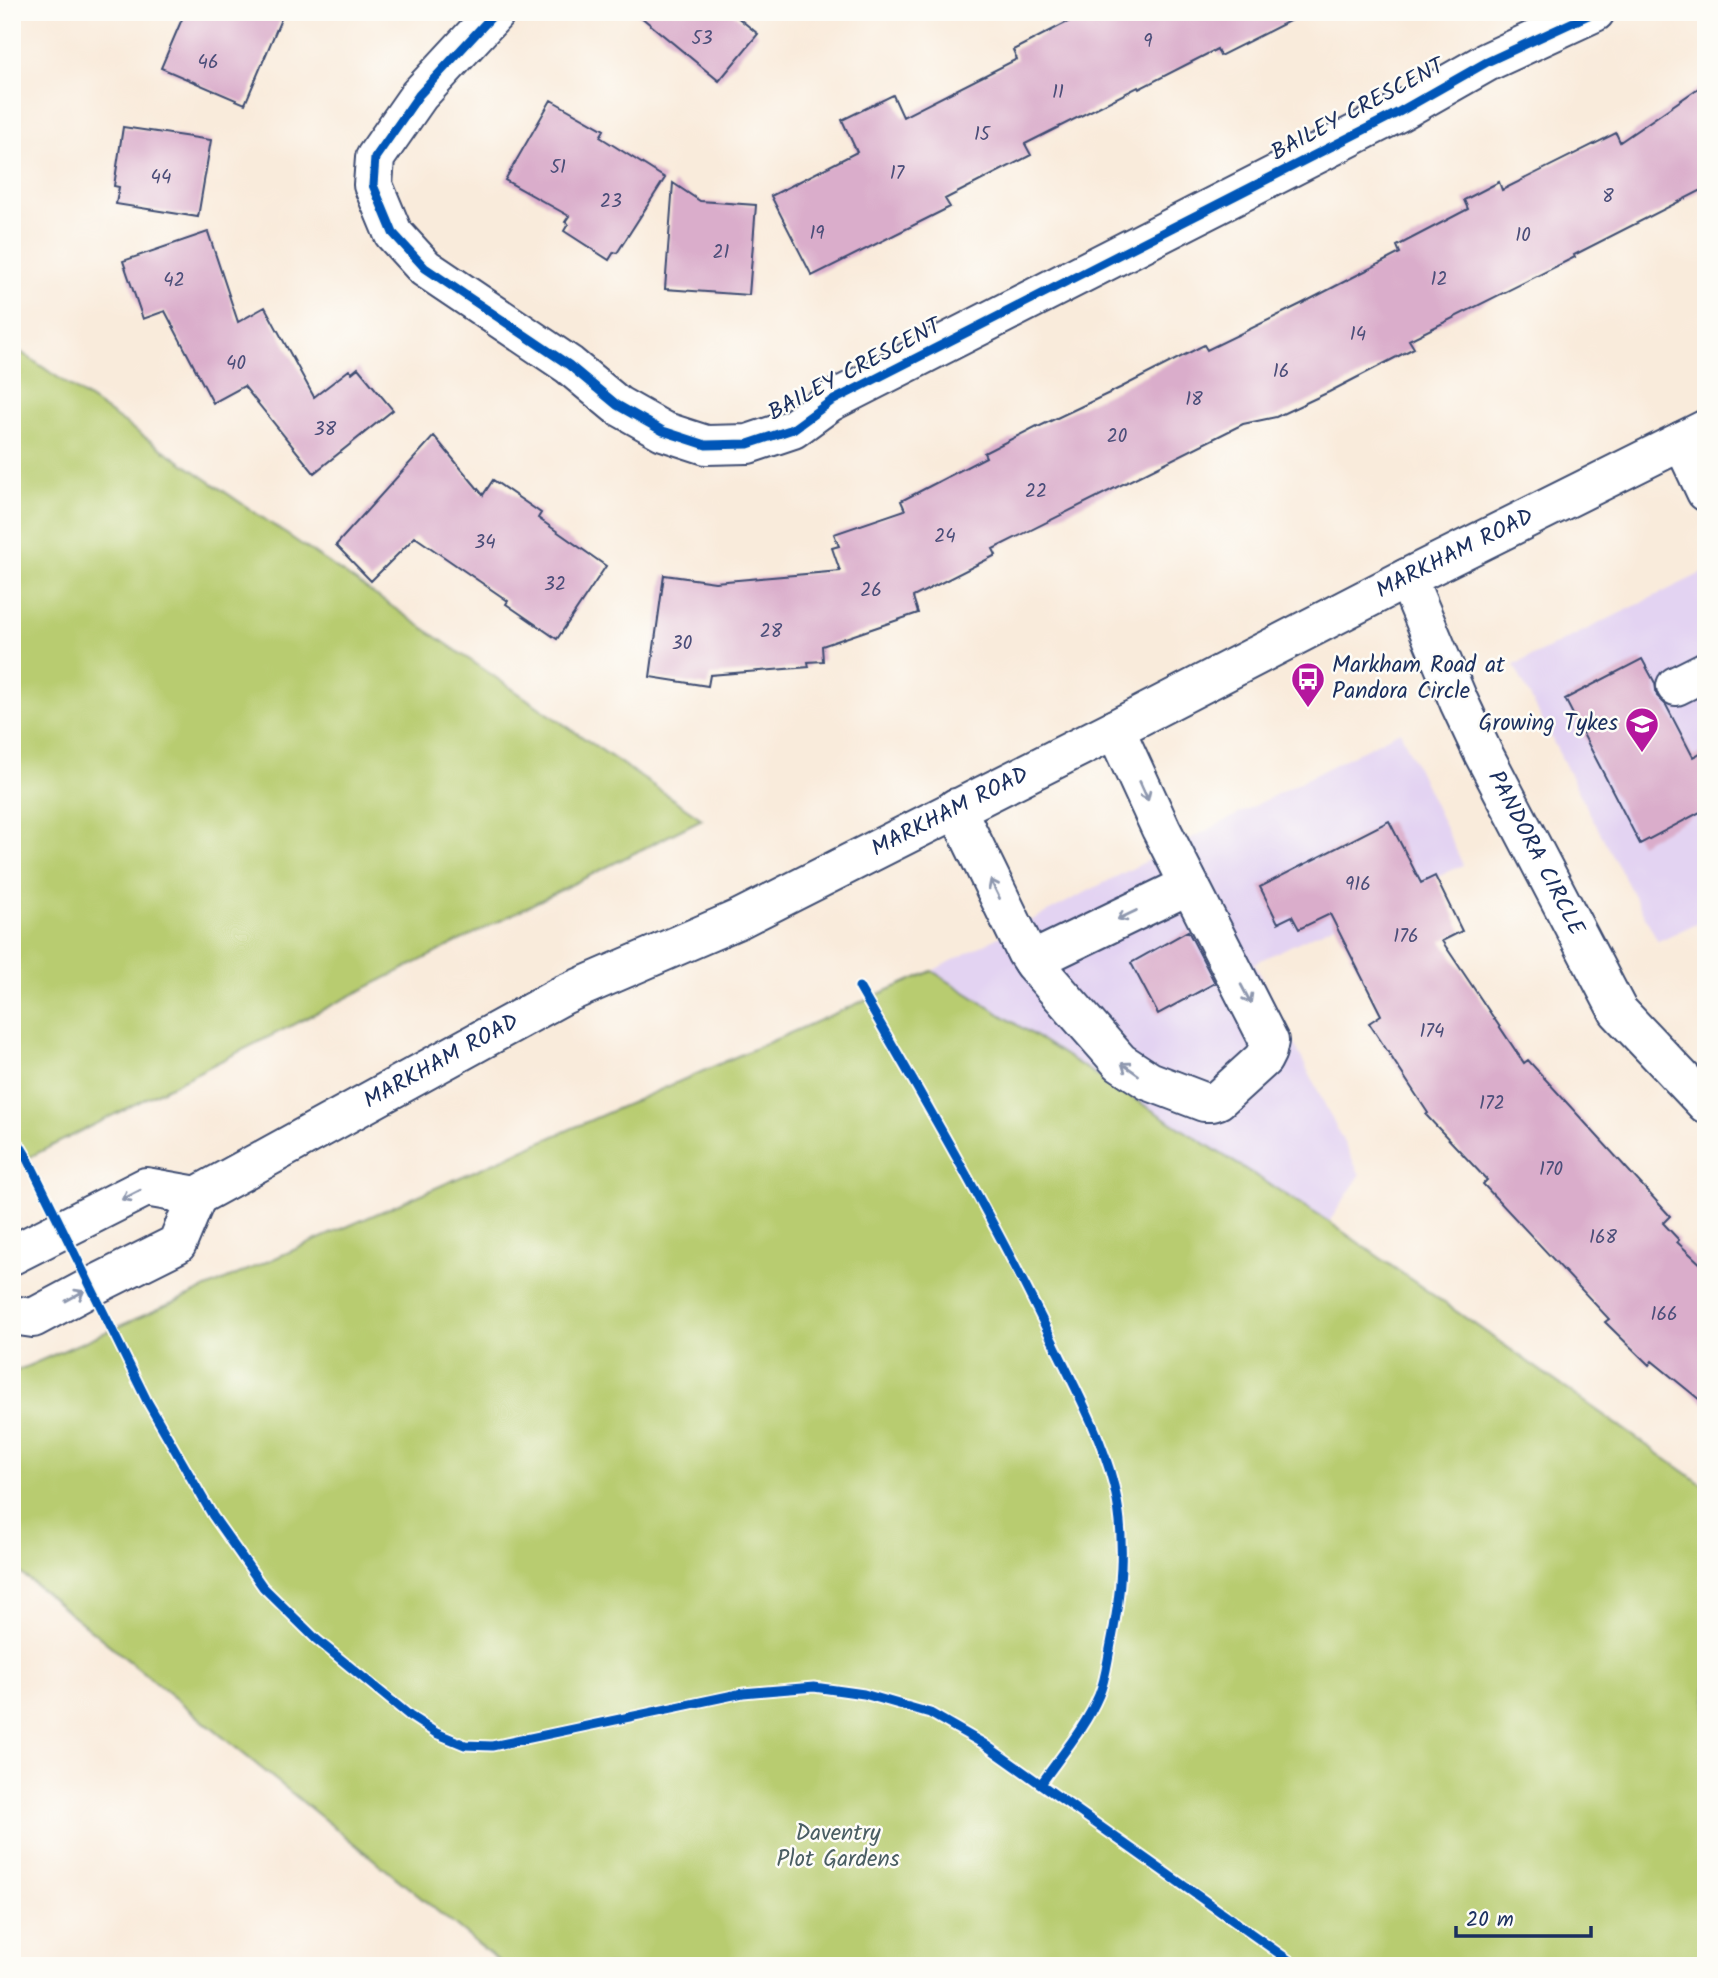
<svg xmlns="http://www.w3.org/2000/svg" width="1718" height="1978" viewBox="0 0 1718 1978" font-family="Kalam,sans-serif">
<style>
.built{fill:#e3d3f2}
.green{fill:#b8cc6f;stroke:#6a7e66;stroke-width:2}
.building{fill:#daadcb}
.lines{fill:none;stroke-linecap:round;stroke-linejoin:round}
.minor-casing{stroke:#3c4b71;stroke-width:42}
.major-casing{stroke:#3c4b71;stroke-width:42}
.minor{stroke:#fff;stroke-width:38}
.major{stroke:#fff;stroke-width:38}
.cycleway-casing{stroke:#fdfcf7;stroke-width:13}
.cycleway{stroke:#0057b8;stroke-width:9}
.oneway{stroke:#8d97ae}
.labels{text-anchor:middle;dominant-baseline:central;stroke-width:5;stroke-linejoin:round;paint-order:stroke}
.number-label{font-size:19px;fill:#4b4e79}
.street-label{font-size:23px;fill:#1b2f5e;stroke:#fdfcf7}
.poi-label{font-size:23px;fill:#1b2f5e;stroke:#fdfcf7;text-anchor:start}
.park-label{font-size:23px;fill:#4a5e63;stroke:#fdfcf7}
</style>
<rect width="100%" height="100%" fill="#fdfcf7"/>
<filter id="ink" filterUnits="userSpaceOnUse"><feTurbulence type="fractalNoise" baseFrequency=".0143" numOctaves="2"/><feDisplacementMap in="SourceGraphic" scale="14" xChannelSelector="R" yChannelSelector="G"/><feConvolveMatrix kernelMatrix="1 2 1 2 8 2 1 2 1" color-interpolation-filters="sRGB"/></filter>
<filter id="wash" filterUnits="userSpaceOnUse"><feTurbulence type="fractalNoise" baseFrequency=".00686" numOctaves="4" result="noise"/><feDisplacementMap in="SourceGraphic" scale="28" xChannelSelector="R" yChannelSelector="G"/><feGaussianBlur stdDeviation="1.57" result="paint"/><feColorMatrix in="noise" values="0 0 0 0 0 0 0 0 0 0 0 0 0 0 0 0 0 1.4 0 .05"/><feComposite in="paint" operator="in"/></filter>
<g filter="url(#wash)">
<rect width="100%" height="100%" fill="#f9ebdb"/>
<!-- built -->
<path class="built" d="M1706,571V919L1658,941L1586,806L1514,665Z
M1400,731L1463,865L1254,963L1360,1175L1329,1222L932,971Z"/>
<!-- green -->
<path class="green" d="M12,346L702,819L12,1166Z
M932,971L1329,1222L1706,1487V1966H505L12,1566V1373Z"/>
<g id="blocks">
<!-- building -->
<path class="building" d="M185,12H284L245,104L161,68Z
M635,12H731L758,34L719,81Z
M1087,12H1307L1220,56L1217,49L1139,89L1138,87L1025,144L1031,155L945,199L950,207L812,276L771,196L857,152L842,120L893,95L903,117L1017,59L1013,50Z
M1706,83V188L1574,255L1575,257L1409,340L1414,348L1329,392L1276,417L1243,424L993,549L996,555L913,597L918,613L822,646L823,661L808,662L809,667L710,675L708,686L650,677L664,575L715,582L840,571L832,548L839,546L834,534L905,510L901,501L986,457L984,453L1037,426L1038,427L1120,388L1204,345L1207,350L1301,304L1400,253L1397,246L1468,209L1464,200L1499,182L1502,190L1616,133L1620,142Z
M551,100L604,130L600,137L665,178L617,253L614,252L609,260L564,231L568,224L565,222L569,216L505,180Z
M123,127L211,140L198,217L116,204L119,187L114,186Z
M673,183L700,201L756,205L749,295L665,289Z
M208,232L238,322L265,307L314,397L349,370L352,373L358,368L393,410L314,473L244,386L213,403L165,311L143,319L123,261Z
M434,436L483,495L493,480L541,513L538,518L606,566L557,639L506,604L508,601L415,537L371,581L336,545Z
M1642,659L1655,683L1657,696L1666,705L1693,757L1706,750V809L1640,844L1565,699Z
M1389,821L1421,883L1435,876L1462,931L1442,941L1524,1063L1528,1060L1670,1216L1663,1223L1679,1240L1677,1242L1706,1269V1405L1652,1361L1649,1365L1605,1322L1609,1319L1483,1184L1487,1180L1426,1115L1428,1113L1369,1023L1381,1015L1330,914L1299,929L1292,916L1278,923L1260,887Z
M1188,931L1215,983L1158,1014L1131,963Z"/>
</g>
</g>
<g filter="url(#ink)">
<use href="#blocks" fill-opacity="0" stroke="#3c4b71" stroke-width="2"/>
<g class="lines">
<!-- minor casing -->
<g class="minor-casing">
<g id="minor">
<path d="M496,12L419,95L375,158L373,185L393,233L425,268L569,365L617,405L663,431L706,445L748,444L793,429L830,402L1399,112L1487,62L1595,12"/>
<path d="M1682,441L1706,492"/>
<path id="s1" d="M1407,578L1459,702L1483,753L1618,1011L1706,1104"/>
<path d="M1676,686L1706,671"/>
<path d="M956,808L1026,952L1034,964L1120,1062L1149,1081L1204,1102H1212L1218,1100L1263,1059L1267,1051L1269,1041L1161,829L1115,729"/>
<path d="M1032,961L1189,885"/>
</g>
</g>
<!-- major casing -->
<g class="major-casing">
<g id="major">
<path id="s2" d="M12,1255L146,1187L197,1196L563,995L739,919L1115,729L1407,578L1706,429"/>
<path d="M12,1315L33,1318L91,1287L177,1244L197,1196"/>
</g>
</g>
<!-- minor -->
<use href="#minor" class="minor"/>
<!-- major -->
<use href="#major" class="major"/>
<!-- cycleway casing -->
<g class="cycleway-casing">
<path id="cycleway" d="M496,12L419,95L375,158L373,185L393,233L425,268L569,365L617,405L663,431L706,445L748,444L793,429L830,402L1399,112L1487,62L1595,12
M859,987C926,1103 994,1219 1052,1340C1074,1385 1102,1437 1114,1486C1127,1540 1121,1596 1110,1649C1107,1664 1105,1681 1099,1695C1085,1728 1061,1755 1041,1784
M12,1132L27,1157L147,1401L213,1516L263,1587L316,1639L410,1716L436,1733L465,1745L492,1746L743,1693L814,1687L864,1694L930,1713L984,1744L1297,1966"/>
</g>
<!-- cycleway -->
<use href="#cycleway" class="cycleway"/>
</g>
<!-- one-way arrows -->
<defs><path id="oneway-shaft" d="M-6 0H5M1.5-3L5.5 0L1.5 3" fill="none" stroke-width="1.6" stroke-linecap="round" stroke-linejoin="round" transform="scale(1.75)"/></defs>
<g class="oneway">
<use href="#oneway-shaft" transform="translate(1144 791) rotate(66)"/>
<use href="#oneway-shaft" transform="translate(995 889) rotate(-116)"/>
<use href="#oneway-shaft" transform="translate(1127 915) rotate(154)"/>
<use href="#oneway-shaft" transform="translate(1246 994) rotate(62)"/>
<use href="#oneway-shaft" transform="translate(1130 1069) rotate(-145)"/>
<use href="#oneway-shaft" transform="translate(131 1195) rotate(153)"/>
<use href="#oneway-shaft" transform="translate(75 1296) rotate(-29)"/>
</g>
</g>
<!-- icons -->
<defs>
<g id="bus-pin" transform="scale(1.75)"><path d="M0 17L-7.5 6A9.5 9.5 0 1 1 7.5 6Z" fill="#b5179e" stroke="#fdfcf7"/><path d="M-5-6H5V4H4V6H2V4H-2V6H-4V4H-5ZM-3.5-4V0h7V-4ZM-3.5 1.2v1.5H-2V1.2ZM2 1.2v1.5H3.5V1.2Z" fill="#fff"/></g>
<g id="school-pin" transform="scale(1.75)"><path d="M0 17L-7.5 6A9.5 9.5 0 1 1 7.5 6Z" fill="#b5179e" stroke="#fdfcf7"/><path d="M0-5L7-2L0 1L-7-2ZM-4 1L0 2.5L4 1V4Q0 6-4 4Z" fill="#fff"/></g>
</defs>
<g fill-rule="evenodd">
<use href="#bus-pin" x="1308" y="679"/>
<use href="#school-pin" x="1642" y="724"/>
</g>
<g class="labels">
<!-- number labels -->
<g class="number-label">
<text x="702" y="39">53</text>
<text x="1148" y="42">9</text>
<text x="208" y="63">46</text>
<text x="1058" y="93">11</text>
<text x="982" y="135">15</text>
<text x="558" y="168">51</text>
<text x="897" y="174">17</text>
<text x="161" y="178">44</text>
<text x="1608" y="197">8</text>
<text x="611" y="202">23</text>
<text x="817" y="234">19</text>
<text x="1523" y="236">10</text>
<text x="721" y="253">21</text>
<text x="1439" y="280">12</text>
<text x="174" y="281">42</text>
<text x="1358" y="335">14</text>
<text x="236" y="364">40</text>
<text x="1281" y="372">16</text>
<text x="1194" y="400">18</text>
<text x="325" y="430">38</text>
<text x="1117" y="437">20</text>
<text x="1036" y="492">22</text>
<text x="945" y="537">24</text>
<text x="485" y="543">34</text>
<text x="555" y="585">32</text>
<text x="871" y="591">26</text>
<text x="771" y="632">28</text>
<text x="682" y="644">30</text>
<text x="1358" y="885">916</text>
<text x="1406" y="937">176</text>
<text x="1432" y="1032">174</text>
<text x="1492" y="1104">172</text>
<text x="1551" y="1170">170</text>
<text x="1603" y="1238">168</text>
<text x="1664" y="1315">166</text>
</g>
<!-- street labels -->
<g class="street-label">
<text transform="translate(1358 110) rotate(-28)">BAILEY CRESCENT</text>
<text transform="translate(855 370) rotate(-28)">BAILEY CRESCENT</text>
<text stroke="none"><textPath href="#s2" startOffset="1615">MARKHAM ROAD</textPath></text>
<text stroke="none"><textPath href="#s2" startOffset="1048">MARKHAM ROAD</textPath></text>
<text stroke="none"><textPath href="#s1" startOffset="304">PANDORA CIRCLE</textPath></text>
<text stroke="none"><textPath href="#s2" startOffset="481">MARKHAM ROAD</textPath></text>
</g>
<!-- poi labels -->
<g class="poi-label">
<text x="1332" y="666">Markham Road at<tspan x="1332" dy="26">Pandora Circle</tspan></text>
<text x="1618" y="724" text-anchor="end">Growing Tykes</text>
</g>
<!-- park labels -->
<g class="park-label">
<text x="838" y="1834">Daventry<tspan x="838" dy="26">Plot Gardens</tspan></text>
</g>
</g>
<!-- margin -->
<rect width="1718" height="1978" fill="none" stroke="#fdfcf7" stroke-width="42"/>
<!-- scale -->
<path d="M1456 1926v10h135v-10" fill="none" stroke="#1b2f5e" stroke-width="3.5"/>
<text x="1466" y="1926" font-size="21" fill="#1b2f5e" stroke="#fdfcf7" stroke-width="5" paint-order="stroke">20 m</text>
</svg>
